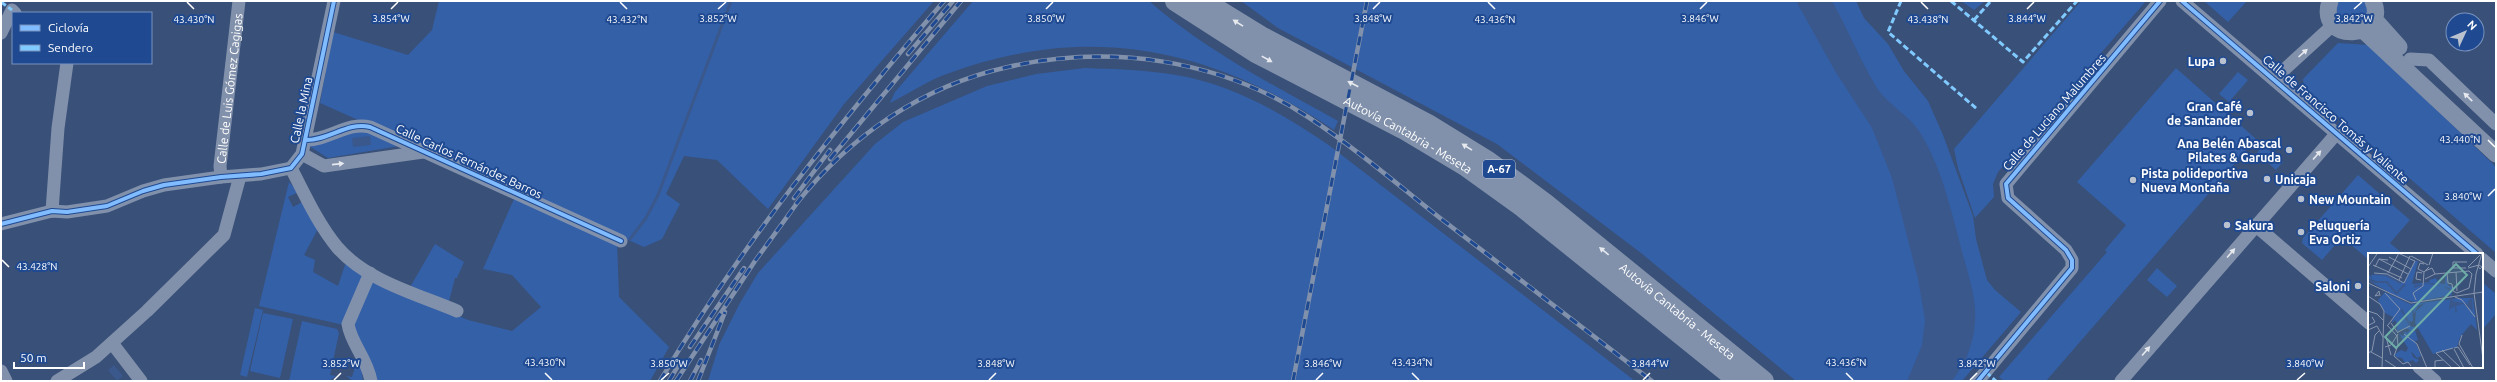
<svg xmlns="http://www.w3.org/2000/svg" width="2497" height="382" viewBox="0 0 2497 382" font-family="Ubuntu,sans-serif">
<style>
.green{fill:#3460a8}
.water{fill:#3a588c}
.lines{fill:none;stroke-linecap:round;stroke-linejoin:round}
.stream{stroke:#3a588c;stroke-width:3}
.minor{stroke:#8291ab;stroke-width:13}
.major{stroke:#8090aa;stroke-width:17}
.highway{stroke:#8191ab;stroke-width:20}
.rail-casing{stroke:#8191ab;stroke-width:4.5}
.rail{stroke:#1f4a92;stroke-width:3;stroke-dasharray:9;stroke-linecap:butt}
.quiet{stroke:#80caff;stroke-width:3;stroke-dasharray:6 3;stroke-linecap:butt}
.cycleway-casing{stroke:#1f4a92;stroke-width:6}
.cycleway{stroke:#80bcff;stroke-width:4}
.oneway{fill:#e6e9ee}
.ticks{fill:none;stroke:#fff;stroke-width:1.5}
.poi-dot{fill:#bac2d0;stroke:#1f4a92;stroke-width:1.5}
.labels{text-anchor:middle;dominant-baseline:central;stroke-width:4;stroke-linejoin:round;paint-order:stroke}
.shield{fill:#1f4a92;stroke:#bcc9de;stroke-width:1}
.shield-label{font-size:11px;font-weight:bold;fill:#fff}
.poi-label{font-size:12px;font-weight:bold;fill:#fff;stroke:#1f4a92;text-anchor:start}
.street-label{font-size:12px;fill:#fff;stroke:#1f4a92}
.inset-river{fill:none;stroke:#3a588c;stroke-width:2}
.inset-road{fill:none;stroke:#8896ae;stroke-width:1}
.view{fill:#6fada8;fill-opacity:0.15;stroke:#6fada8;stroke-width:2}
.inset-edge{fill:none;stroke:#fff;stroke-width:2}
.ticks-label{font-size:10px;text-anchor:middle;fill:#fff;stroke:#1f4a92;stroke-width:4;stroke-linejoin:round;paint-order:stroke}
</style>
<rect width="100%" height="100%" fill="#395078"/>
<!-- green -->
<path class="green" d="M439,1H934L844,104L768,209L717,160L684,156L666,194L680,204L662,239L644,247L320,103L333,32L408,55L432,30Z
M973,1H1149C1205,50 1273,85 1338,121L1334,130C1210,47 1087,21 944,75C926,82 908,94 890,103L895,92Z
M1241,1H1856L1864,18L1888,44L1904,71L1928,101L1943,135L1973,216L1976,239L1987,280L1995,290L2021,312L1962,381H1796L1641,253L1497,144L1278,28Z
M1961,1H1985L1974,10Z
M2081,1H2146L1998,172L1993,184L1994,197L1975,218L1958,168L1954,149Z
M2204,1H2247L2228,22Z
M2337,1H2367V17L2360,24L2342,22L2336,14Z
M2338,43L2369,45L2496,167V253L2304,87L2303,79Z
M1085,68C1115,69 1146,70 1176,75C1232,84 1284,114 1330,146L1635,381H708L719,345L740,303L758,273L875,144L903,122L987,86L1036,74Z
M2176,68L2256,139L2046,381H2004L1999,377L2107,252L2105,250L2126,225L2077,182Z
M2238,72L2248,80L2229,102L2219,94Z
M363,129L405,145L328,158L309,146Z
M2263,145L2283,162L2276,170L2257,153Z
M2358,175L2410,220L2390,243L2403,254H2369V260L2342,237L2322,260L2302,243L2303,238Z
M289,182L299,192L288,197L293,207L304,201L319,227L304,255L315,260L313,272L338,286L346,262L364,275L342,322L344,325L259,306Z
M514,199L617,242L619,297L669,347L650,381H374L353,334L354,309L374,279L468,320L512,331L541,307L512,275L483,269Z
M435,244L464,262L457,278H455L448,305L409,289Z
M2157,268L2177,286L2167,297L2147,280Z
M2482,282L2496,294V314L2482,330Z
M255,308L263,310L247,377L240,375Z
M263,313L293,319L280,378L250,371Z
M302,321L337,329L339,333L330,375L336,376L329,381H289Z
M359,353L363,381H353L346,376L352,377Z"/>
<!-- water -->
<path class="water" d="M1796,1H1832C1848,29 1860,60 1877,88C1888,105 1908,114 1919,131C1942,167 1951,210 1962,251C1968,275 1977,297 1975,322C1974,344 1965,364 1952,381H1907L1922,345L1925,320L1918,279L1892,178L1872,128L1835,71Z
M370,136L371,145L353,147L352,138Z
M114,365L123,376L117,381L108,370Z"/>
<g class="lines">
<!-- stream -->
<path class="stream" d="M630,239L646,218L658,195L731,1"/>
<!-- minor -->
<g class="minor">
<path d="M2182,1L2477,254"/>
<path d="M1,33L12,10L15,13"/>
<path d="M2410,59L2429,60L2496,124"/>
<path d="M2274,79L2333,25"/>
<path d="M305,140C328,141 348,121 370,127L621,241"/>
<path d="M302,154L324,166L423,152"/>
<path d="M291,168C305,195 318,224 337,247C366,281 417,294 457,311"/>
<path id="s1" d="M221,177L220,166L239,1"/>
<path d="M52,211L58,128L67,63"/>
<path d="M1,224L52,211L67,212L107,206L143,191L164,185L221,177L261,174L291,168L302,154L334,1"/>
<path d="M2255,225L2369,323"/>
<path d="M2482,259L2496,271"/>
<path d="M370,273L348,324C351,344 367,358 371,381"/>
<path d="M112,343L141,381"/>
<path d="M2419,367L2435,381"/>
<path d="M1,371L6,381"/>
<path d="M57,381L96,357L147,311L224,235L240,176"/>
<path d="M1978,381L2072,268V260L2066,250L2008,198L2006,184L2160,1"/>
<path d="M2121,381L2337,133"/>
</g>
<!-- major -->
<path class="major" d="M2330,1C2316,45 2390,39 2373,1
M2373,18L2399,47
M2363,30L2496,154"/>
<!-- highway -->
<g class="highway">
<path id="s2" d="M1175,1L1256,53L1403,129L1465,166L1522,207L1738,381"/>
<path id="s3" d="M1204,1L1261,36L1428,124L1488,161L1545,203L1764,381"/>
</g>
<!-- rail casing -->
<g class="rail-casing">
<path id="rail" d="M908,54L953,1
M830,159L961,1
M794,198L830,150
M796,204C850,136 922,86 1008,67C1110,44 1219,59 1308,117C1354,147 1397,184 1440,218C1511,272 1581,327 1652,381
M690,347L744,268
M660,381C741,245 841,121 944,1
M669,381L678,366
M676,381L755,261L800,199
M690,381L701,360
M698,381L725,312
M1293,381L1367,1"/>
</g>
<!-- rail -->
<use href="#rail" class="rail"/>
<!-- quiet -->
<path class="quiet" d="M1901,1L1888,32L1977,109
M1951,1L2023,62L2077,1
M1,2L12,10
M1974,20L1991,1
M1986,372L1996,381"/>
<!-- cycleway casing -->
<g class="cycleway-casing">
<path id="cycleway" d="M2182,1L2477,254
M305,140C328,141 348,121 370,127L621,241
M1,224L52,211L67,212L107,206L143,191L164,185L221,177L261,174L291,168L302,154L334,1
M1978,381L2072,268V260L2066,250L2008,198L2006,184L2160,1"/>
</g>
<!-- cycleway -->
<use href="#cycleway" class="cycleway"/>
</g>
<!-- one-way arrows -->
<defs><path id="oneway-solid" d="M-6-.8H1V-3.2L6.5 0L1 3.2V.8H-6Z"/></defs>
<g class="oneway">
<use href="#oneway-solid" transform="translate(1238 23) rotate(-148)"/>
<use href="#oneway-solid" transform="translate(2303 53) rotate(-42)"/>
<use href="#oneway-solid" transform="translate(1267 59) rotate(29)"/>
<use href="#oneway-solid" transform="translate(1353 84) rotate(-153)"/>
<use href="#oneway-solid" transform="translate(2468 97) rotate(-136)"/>
<use href="#oneway-solid" transform="translate(1467 147) rotate(-148)"/>
<use href="#oneway-solid" transform="translate(2317 155) rotate(-48)"/>
<use href="#oneway-solid" transform="translate(338 164) rotate(-6)"/>
<use href="#oneway-solid" transform="translate(1604 251) rotate(-141)"/>
<use href="#oneway-solid" transform="translate(2231 253) rotate(-49)"/>
<use href="#oneway-solid" transform="translate(2146 351) rotate(-49)"/>
</g>
<!-- ticks -->
<path class="ticks" d="M187,2L194,9M620,2L627,9M1488,2L1495,9M1921,2L1928,9M391,9L398,2M718,9L726,2M1046,9L1053,2M1373,9L1380,2M1700,9L1707,2M2027,9L2034,2M2354,9L2362,2M2488,140L2495,147M2488,196L2495,189M2,260L9,267M545,373L552,380M1412,373L1419,380M1846,373L1853,380M334,380L341,373M661,380L669,373M989,380L996,373M1316,380L1323,373M1643,380L1650,373M1970,380L1977,373M2297,380L2305,373"/>
<!-- markers -->
<g class="poi-dot">
<circle cx="2223" cy="61" r="4"/>
<circle cx="2250" cy="113" r="4"/>
<circle cx="2289" cy="150" r="4"/>
<circle cx="2267" cy="179" r="4"/>
<circle cx="2133" cy="180" r="4"/>
<circle cx="2301" cy="199" r="4"/>
<circle cx="2227" cy="225" r="4"/>
<circle cx="2301" cy="232" r="4"/>
<circle cx="2358" cy="286" r="4"/>
</g>
<g class="labels">
<!-- shield labels -->
<rect class="shield" x="1483" y="160" width="32" height="18" rx="3"/>
<g class="shield-label">
<text x="1499" y="169">A-67</text>
</g>
<!-- poi labels -->
<g class="poi-label">
<text x="2215" y="61" text-anchor="end">Lupa</text>
<text x="2242" y="106" text-anchor="end">Gran Café<tspan x="2242" dy="14">de Santander</tspan></text>
<text x="2281" y="143" text-anchor="end">Ana Belén Abascal<tspan x="2281" dy="14">Pilates &amp; Garuda</tspan></text>
<text x="2141" y="173">Pista polideportiva<tspan x="2141" dy="14">Nueva Montaña</tspan></text>
<text x="2275" y="179">Unicaja</text>
<text x="2309" y="199">New Mountain</text>
<text x="2235" y="225">Sakura</text>
<text x="2309" y="225">Peluquería<tspan x="2309" dy="14">Eva Ortiz</tspan></text>
<text x="2350" y="286" text-anchor="end">Saloni</text>
</g>
<!-- street labels -->
<g class="street-label">
<text stroke="none"><textPath href="#s1" startOffset="89">Calle de Luis Gómez Cagigas</textPath></text>
<text transform="translate(301 110) rotate(-78)">Calle la Mina</text>
<text transform="translate(2054 112) rotate(-49)">Calle de Luciano Malumbres</text>
<text transform="translate(2336 119) rotate(41)">Calle de Francisco Tomás y Valiente</text>
<text stroke="none"><textPath href="#s2" startOffset="269">Autovía Cantabria - Meseta</textPath></text>
<text transform="translate(469 161) rotate(25)">Calle Carlos Fernández Barros</text>
<text stroke="none"><textPath href="#s3" startOffset="568">Autovía Cantabria - Meseta</textPath></text>
</g>
</g>
<!-- overview -->
<g transform="translate(2368 253)">
<rect width="115" height="115" fill="#395078"/>
<path d="M47,8H50L44,31L62,29L61,27L68,25L70,30L77,31L78,21L80,32L84,34V42L46,49L29,44L3,29L0,24L2,22L4,29H13L4,27L3,22L15,21L36,30ZM1,32L44,52L45,68L41,69L42,73L46,74L50,87L47,88L53,103L49,105L43,98L45,104L51,107L48,110L45,107L37,110L34,105L28,104L27,101L33,97L38,99L40,95L31,81L35,83L37,78L39,80L42,77L38,75L29,78V71L27,67L24,70L25,64L17,60L10,47L17,39L2,33L0,34ZM92,45H105L109,77L103,71L92,84L89,94L65,101L47,70L48,58L57,50L50,53L46,61L44,51Z" fill="#3460a8"/>
<path d="M64,30L82,35L85,48L100,51L99,49L104,45L105,58L95,51L88,53L89,59L87,60V53L81,57L83,39L75,33L58,31L46,35V32Z" fill="#3a588c"/>
<path class="inset-river" d="M7,21L18,22L33,30M1,26L4,29H19L28,40M28,41L37,31M33,56L42,72"/>
<path class="inset-road" d="M30,0L41,5M114,0L108,21L106,40L115,106M43,3L60,12M21,4L43,16M11,6L40,21M56,11L52,10L50,16L56,19M5,12L34,25M61,12L65,0M0,14L9,1M7,14L11,6L20,7M85,14V9H99M100,14L112,2M85,15H98M100,15L111,12L114,14L112,16L110,13M57,18L64,15L67,21M88,19L89,38M6,20L19,21L36,30L47,8L42,6M20,20L31,0M57,26L67,21L101,18L104,21L101,35L89,40L85,38L84,31L80,30L79,20M31,27L42,3L41,6M53,27L48,26L49,19L54,20M0,30L43,50L115,39M17,40L32,56L20,72M11,42L7,43L11,38L12,43M0,43L12,51L16,58L14,115M87,44L94,47L107,64M48,47L45,40L55,33L56,19L61,14M0,58L9,61L15,67M23,70L30,80M1,72L7,69L4,64M19,72L29,83M0,77L9,73L15,84M30,79L42,73M36,81L49,91L59,115M29,82L30,92L26,103L35,111L40,109L43,113M94,82L91,91L105,115M18,84L23,102M17,94L23,92L30,81M86,95L90,94L102,112M86,96L96,115M74,97L93,115M3,99L14,105M0,100L4,98L7,82L11,78M17,107L29,115M67,115V108L75,107M84,115L68,100L85,95"/>
<path class="view" d="M88,11L99,22L28,95L17,84Z"/>
<rect width="115" height="115" class="inset-edge"/>
</g>
<g class="ticks-label">
<text x="391" y="22">3.854°W</text>
<text x="718" y="22">3.852°W</text>
<text x="1046" y="22">3.850°W</text>
<text x="1373" y="22">3.848°W</text>
<text x="1700" y="22">3.846°W</text>
<text x="2027" y="22">3.844°W</text>
<text x="2354" y="22">3.842°W</text>
<text x="1928" y="23">43.438°N</text>
<text x="194" y="23">43.430°N</text>
<text x="627" y="23">43.432°N</text>
<text x="1495" y="23">43.436°N</text>
<text x="2460" y="143">43.440°N</text>
<text x="2463" y="200">3.840°W</text>
<text x="37" y="270">43.428°N</text>
<text x="545" y="366">43.430°N</text>
<text x="1412" y="366">43.434°N</text>
<text x="1846" y="366">43.436°N</text>
<text x="341" y="367">3.852°W</text>
<text x="669" y="367">3.850°W</text>
<text x="996" y="367">3.848°W</text>
<text x="1323" y="367">3.846°W</text>
<text x="1650" y="367">3.844°W</text>
<text x="1977" y="367">3.842°W</text>
<text x="2305" y="367">3.840°W</text>
</g>
<!-- border -->
<rect width="2497" height="382" fill="none" stroke="#ffffff" stroke-width="4"/>
<!-- legend -->
<rect x="12" y="12" width="140" height="52" fill="#1f4a92" stroke="#7992be"/>
<rect x="20" y="25" width="20" height="6" fill="#80bcff" stroke="#7992be"/>
<text x="48" y="32" font-size="12" fill="#ffffff">Ciclovía</text>
<rect x="20" y="45" width="20" height="6" fill="#80caff" stroke="#7992be"/>
<text x="48" y="52" font-size="12" fill="#ffffff">Sendero</text>
<!-- north arrow -->
<g transform="translate(2465 32) rotate(46)"><circle r="19" fill="#1f4a92" stroke="#7992be"/>
<path d="M0-3L7 15L0 10L-7 15Z" fill="#bac2d0"/>
<text y="-6" font-size="11" font-weight="bold" text-anchor="middle" fill="#ffffff">N</text>
</g>
<!-- scale -->
<path d="M14 362v6h70v-6" fill="none" stroke="#ffffff" stroke-width="2"/>
<text x="20" y="362" font-size="12" fill="#ffffff" stroke="#1f4a92" stroke-width="3" paint-order="stroke">50 m</text>
</svg>
